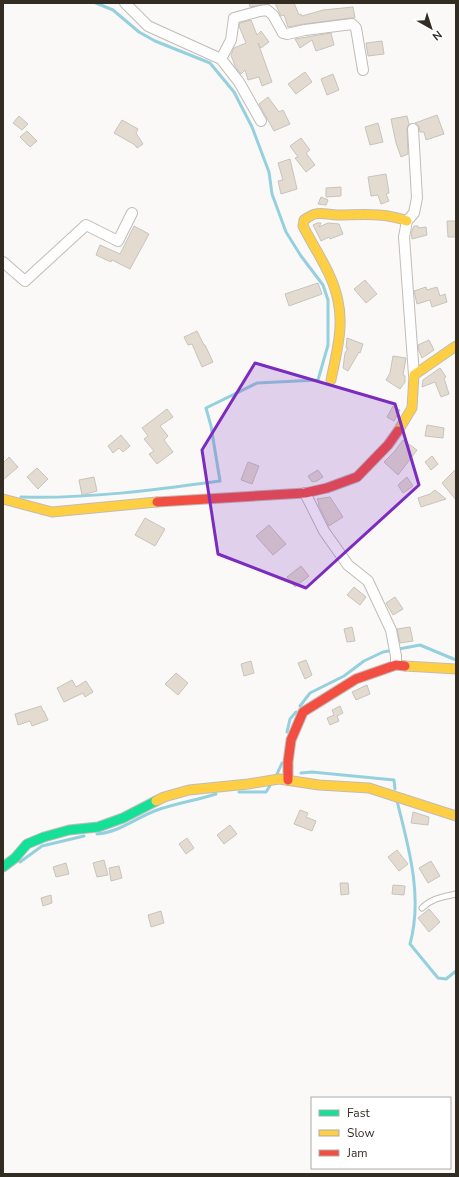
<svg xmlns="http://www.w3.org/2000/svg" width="459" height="1177" viewBox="0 0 459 1177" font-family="'Nunito Sans',sans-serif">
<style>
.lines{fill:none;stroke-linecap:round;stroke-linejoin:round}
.stream{stroke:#95d0de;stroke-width:3}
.building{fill:#e3dbcf;stroke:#c7c3bd}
.lane-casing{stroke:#c1bcb7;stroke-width:7}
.street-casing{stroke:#c1bcb7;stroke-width:12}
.fast-casing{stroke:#c1bcb7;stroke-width:11}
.slow-casing{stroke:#c1bcb7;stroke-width:11}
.jam-casing{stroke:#c1bcb7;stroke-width:11}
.lane{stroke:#fefefe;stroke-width:5}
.street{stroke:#fefefe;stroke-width:10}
.fast{stroke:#16e098;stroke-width:9}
.slow{stroke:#ffcf43;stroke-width:9}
.jam{stroke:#f24e42;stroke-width:9}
.marked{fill:#7b2cbf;fill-opacity:0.2;stroke:#7b2cbf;stroke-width:3;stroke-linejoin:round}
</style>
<rect width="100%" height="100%" fill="#fbf9f7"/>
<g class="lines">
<!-- stream -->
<path class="stream" d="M21,497C87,499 154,490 220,481L211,426L206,408L257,383L318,380L328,345V300L323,285L301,256L286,232L272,194L269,172L252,127L234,92L210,63L155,41L139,32L113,10L96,3
M300,706L310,693L344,676L364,661L383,652L420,645L456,660
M287,732L290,719L296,712
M301,773L312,772L394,780L395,789
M277,774L282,763
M239,792H266L271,784
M397,801C409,848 423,897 410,944L438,978L446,979L456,971
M97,834C121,832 138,816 160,809C178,803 197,800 216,794
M20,862L42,846L84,836"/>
</g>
<!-- building -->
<path class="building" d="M249,3H272L250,7Z
M275,3H294L299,15L301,14L302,16L323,10L353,7L355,18H351L304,24L288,27L284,15L281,16Z
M251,20L257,35L261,31L269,42L261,48L258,43L272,82L262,86L259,77L248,80L245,70L241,74L235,66L231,55L234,48L246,43L239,26L240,23Z
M331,33L334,45L316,51L312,40L300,48L295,39Z
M382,41L384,54L368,56L366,43Z
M305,72L312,82L296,94L288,84Z
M333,74L339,90L327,95L321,79Z
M268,97L279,112L283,110L290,124L274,131L259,104Z
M437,115L444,134L426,140L424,132H420L419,126L415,123Z
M19,116L28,124L22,130L13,123Z
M407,116L409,124L407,129L408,154L401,157L396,143L391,119Z
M122,120L138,129L136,133L143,144L137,148L135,145L114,133Z
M378,123L383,142L370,145L365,127Z
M27,131L37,141L30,147L20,137Z
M301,138L310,150L306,153L315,165L306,172L295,158L298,157L290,146Z
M290,159L297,189L281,194L278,181L283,180L278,163Z
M386,174L389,193L386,194L389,201L381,204L378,195L371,196L368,177Z
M341,187V196L326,197V188Z
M321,197L328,200L326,205L318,204Z
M447,221H456V237H448Z
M317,223H321L319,227L328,223L339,224L343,234L330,239L329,237L321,241L313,225Z
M134,226L149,234L130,269L112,260L111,262L96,255L100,245L120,254Z
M414,226H418V228L426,227L427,235L412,239L411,233Z
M365,280L377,294L366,303L354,289Z
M318,283L322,294L289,306L285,294Z
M426,287L427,290L437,287L440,296L445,294L447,302L432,307L430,300L417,304L414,291Z
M197,331L204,345H205L213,362L202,367L192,344L188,345L184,337Z
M347,338L363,344L360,353L359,352L348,371L343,368L345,353L348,348H346Z
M429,340L434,350L422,358L419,351L418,345Z
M393,356L406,358L403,375L405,376V382L400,389L386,380L390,373Z
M440,368L446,377L444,378L449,394L441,397L435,382L422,387L423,380Z
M393,406L400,410L394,421L387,417Z
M167,409L173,417L160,426L168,436L164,440L173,452L157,464L149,454L154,451L144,439L148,436L142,428Z
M427,425L444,428L443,438L425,436Z
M121,435L130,446L123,452L119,448L113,453L108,446Z
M403,440L417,450L398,475L384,462L395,451Z
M432,456L438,464L431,470L425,462Z
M9,457L18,467L3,480V463Z
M248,462L259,466L252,484L241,480Z
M37,468L48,479L38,489L27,477Z
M456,469V500L442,483Z
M318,470L323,477L317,481L312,482L308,476Z
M94,477L97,491L82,495L79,480Z
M407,477L413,486L403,493L398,485Z
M435,490L446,499L421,507L418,498L430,494Z
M330,497L343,517L329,526L318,504L319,503L317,499Z
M145,518L165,529L155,546L135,535Z
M269,525L286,544L273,555L256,536Z
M301,566L309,576L295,587L287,577Z
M354,587L366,597L360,605L347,595Z
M395,597L403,609L393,615L386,603Z
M352,627L355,641L347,642L344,629Z
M410,627L413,641L400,643L397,629Z
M306,660L312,675L305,679L298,663Z
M251,661L254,673L244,676L241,664Z
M176,673L188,683L178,695L165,684Z
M72,680L76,687L86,681L93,692L85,697L83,693L64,702L57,688Z
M367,685L370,694L356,700L352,692Z
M41,706L43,711H44L48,720L32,726L30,721L18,725L15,714Z
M340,706L343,713L337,716L339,721L330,725L327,718L334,715L332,710Z
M300,810L308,813L306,817L316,821L312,831L294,824Z
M413,812L429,817L428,825L411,823Z
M230,825L237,834L224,844L217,835Z
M187,838L194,848L186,854L179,844Z
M397,850L408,864L399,871L388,857Z
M104,860L108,875L97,877L93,863Z
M431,861L440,876L428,883L419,868Z
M66,863L69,874L56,877L53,867Z
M119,866L122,878L111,881L109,868Z
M340,883H348L349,894L341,895Z
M393,885L405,886L404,895L392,894Z
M51,895L52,903L43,906L41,898Z
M429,909L440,922L429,932L418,918Z
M161,911L164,923L151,927L148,915Z"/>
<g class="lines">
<!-- lane casing -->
<g class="lane-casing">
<path id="lane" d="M422,908C432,898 443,897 456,894"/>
</g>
<!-- street casing -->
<g class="street-casing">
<path id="street" d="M125,3L148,26L221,59L239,82L261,121
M221,59L231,40L234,18L260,11L267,10L273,15L283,33L287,34L305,30L352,24L356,28L363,70
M413,129L417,198L414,213L407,221L404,237L414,375
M3,262L25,281L86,225L118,241L132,213
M305,493L324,531L348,565L368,581L391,630L396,656V665"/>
</g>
<!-- fast casing -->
<g class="fast-casing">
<path id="fast" d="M3,867L15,858L27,844L44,837L69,830L98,827L123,818L156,801"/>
</g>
<!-- slow casing -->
<g class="slow-casing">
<path id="slow" d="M331,380C336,355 344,327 338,301C333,274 315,250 303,226L304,220C307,218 311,215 315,214C322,212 330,215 337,215C361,215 383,212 407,221
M398,431L412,408L414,375L456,346
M3,499L52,512L157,502
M405,666L456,669
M156,801L164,797L189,790L248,784L279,779L319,785L369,788L456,816"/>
</g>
<!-- jam casing -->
<g class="jam-casing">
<path id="jam" d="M157,502L305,493L327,488L357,477L388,445L398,431
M288,780V762L291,740L303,712L356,679L396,665L405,666"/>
</g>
<!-- lane -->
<use href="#lane" class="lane"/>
<!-- street -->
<use href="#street" class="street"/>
<!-- fast -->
<use href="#fast" class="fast"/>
<!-- slow -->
<use href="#slow" class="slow"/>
<!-- jam -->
<use href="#jam" class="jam"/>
</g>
<!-- marked area -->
<path class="marked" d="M255,363L395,404L419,485L306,588L218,554L202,450Z"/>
<!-- border -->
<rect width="459" height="1177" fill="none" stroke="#332c23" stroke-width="8"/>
<!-- legend -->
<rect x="311" y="1097" width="140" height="72" fill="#ffffff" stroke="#adaba7"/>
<rect x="319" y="1110" width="20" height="6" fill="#16e098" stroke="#adaba7"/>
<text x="347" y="1117" font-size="12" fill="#332c23">Fast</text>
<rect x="319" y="1130" width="20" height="6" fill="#ffcf43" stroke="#adaba7"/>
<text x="347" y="1137" font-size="12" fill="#332c23">Slow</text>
<rect x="319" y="1150" width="20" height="6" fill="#f24e42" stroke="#adaba7"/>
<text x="347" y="1157" font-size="12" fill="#332c23">Jam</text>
<!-- north arrow -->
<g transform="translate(431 28) rotate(141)" stroke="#ffffff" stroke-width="3" paint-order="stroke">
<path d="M0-3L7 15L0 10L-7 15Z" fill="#332c23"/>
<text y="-6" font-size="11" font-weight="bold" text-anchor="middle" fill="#332c23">N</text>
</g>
</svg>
